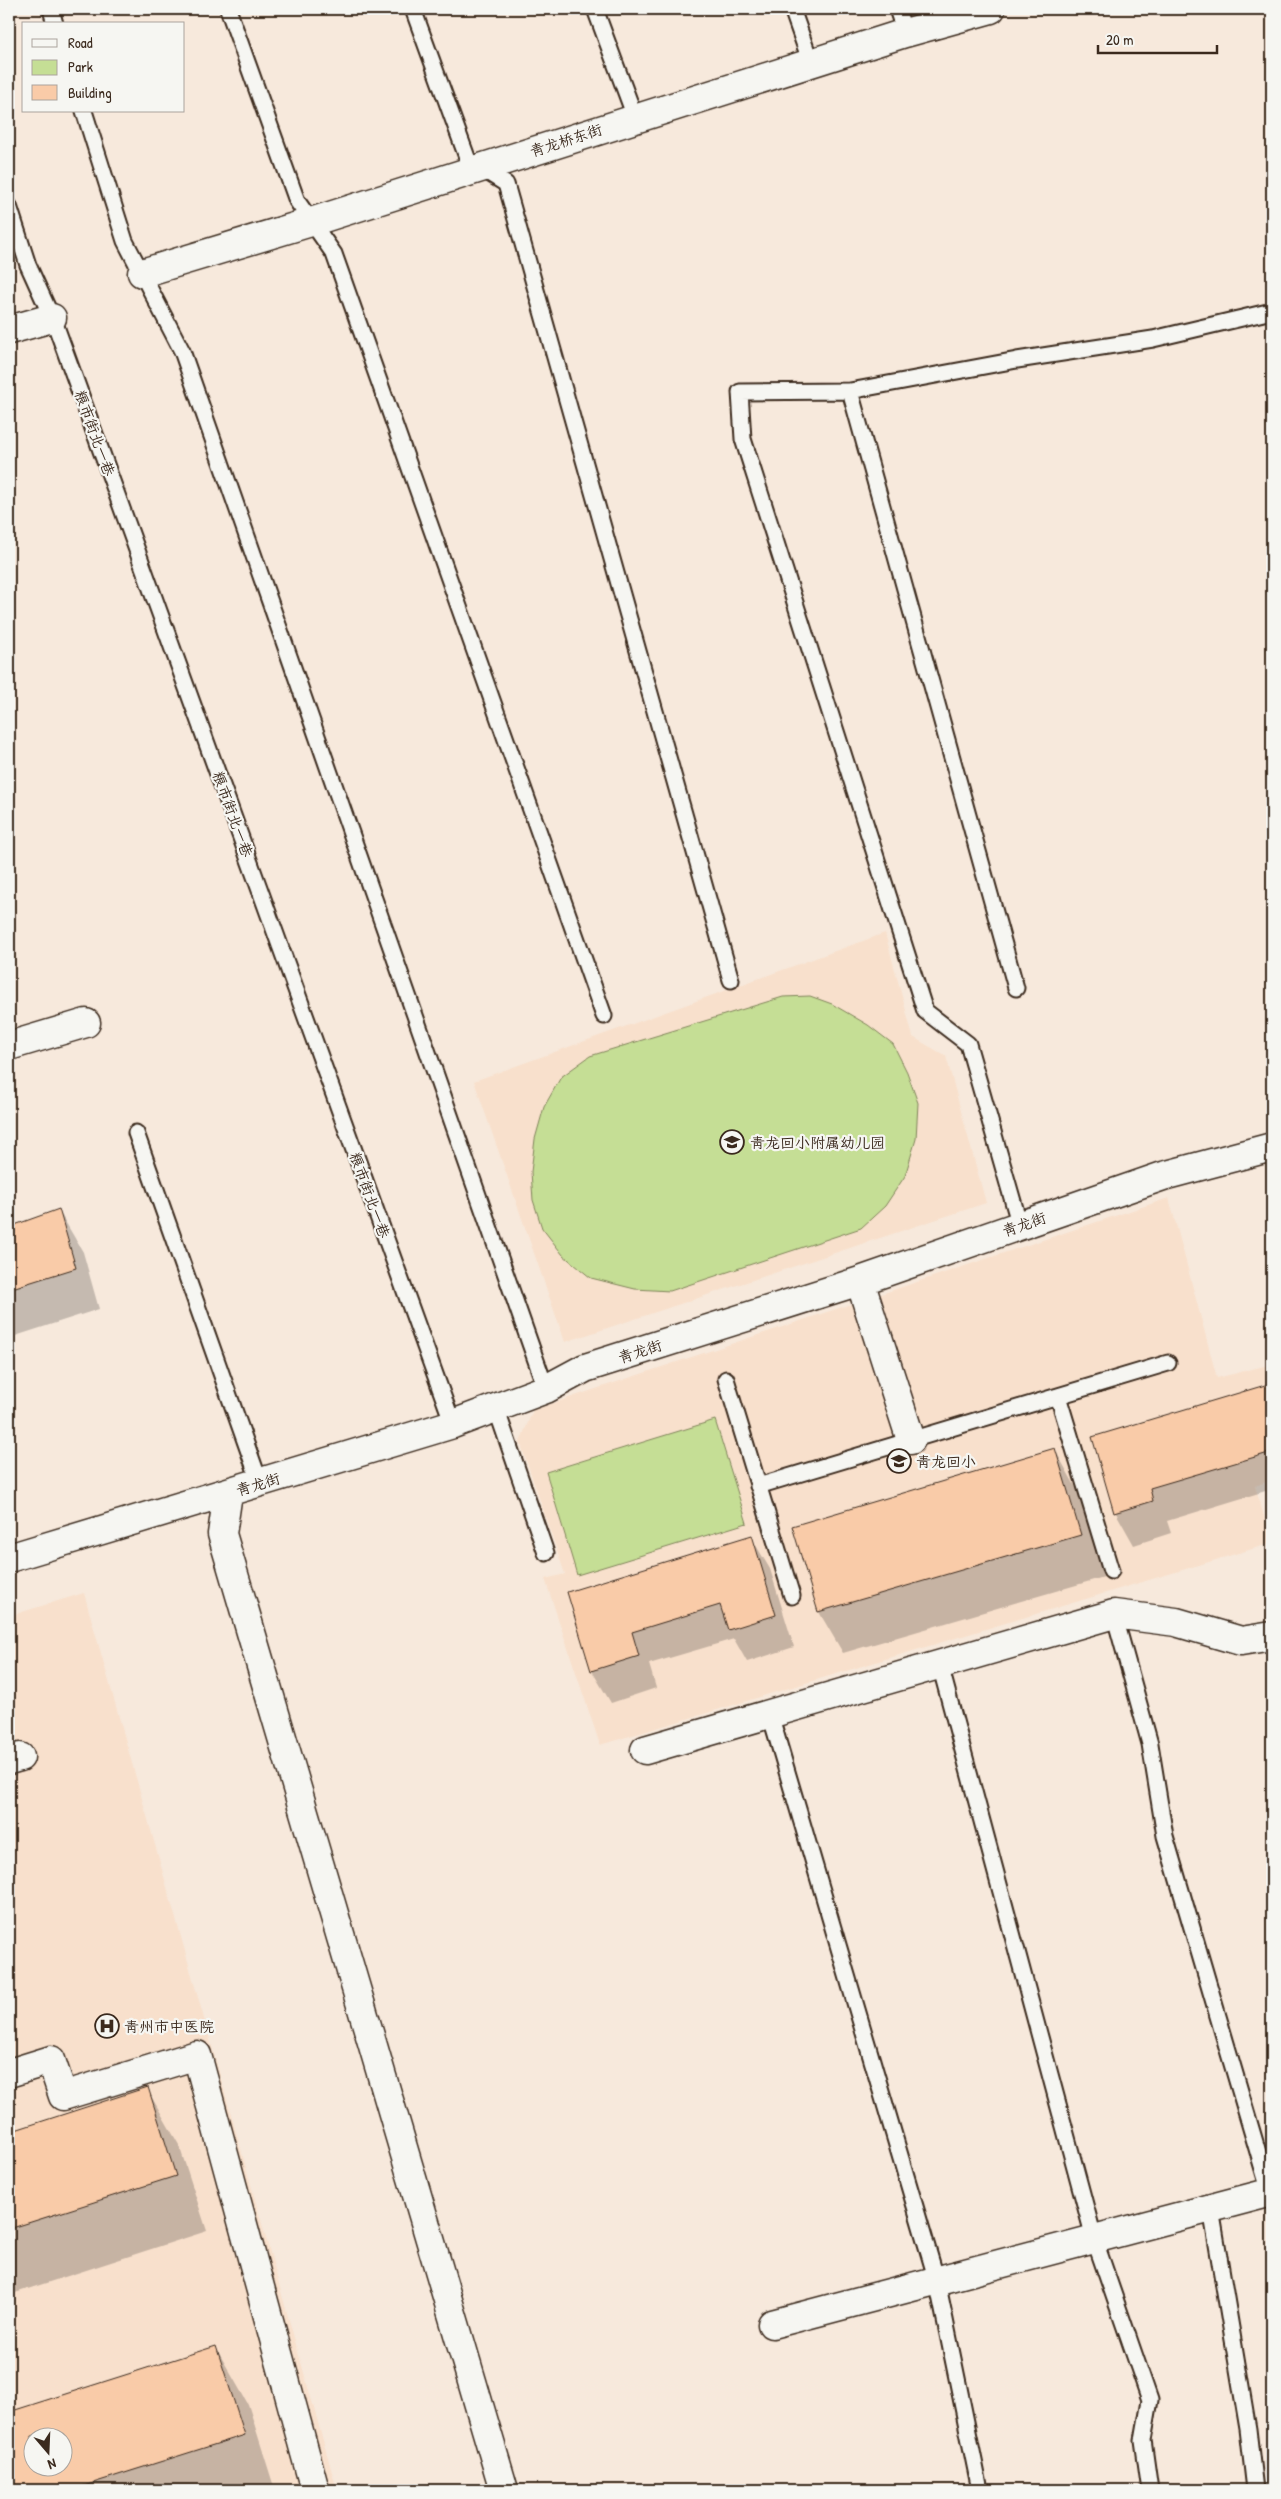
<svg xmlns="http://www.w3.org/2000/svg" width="1281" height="2499" viewBox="0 0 1281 2499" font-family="'Patrick Hand','LXGW WenKai TC',sans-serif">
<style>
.built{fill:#f8e0cc;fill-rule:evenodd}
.green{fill:#c5de95;stroke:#80845a}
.shadow{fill:#0003;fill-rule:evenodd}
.building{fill:#f9cba8;stroke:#3b2a1e;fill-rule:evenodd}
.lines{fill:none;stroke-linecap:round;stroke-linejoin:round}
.lane-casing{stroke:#3b2a1e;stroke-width:19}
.street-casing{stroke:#3b2a1e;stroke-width:31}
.lane{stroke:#f6f6f2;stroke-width:15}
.street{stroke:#f6f6f2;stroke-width:28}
.labels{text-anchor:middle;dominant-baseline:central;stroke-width:4.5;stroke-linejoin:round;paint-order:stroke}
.street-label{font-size:15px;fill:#3b2a1e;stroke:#f6f6f2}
.poi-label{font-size:15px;fill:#3b2a1e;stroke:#f6f6f2;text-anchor:start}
</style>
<rect width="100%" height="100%" fill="#f7e9dc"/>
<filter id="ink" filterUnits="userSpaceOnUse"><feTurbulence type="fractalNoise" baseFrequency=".02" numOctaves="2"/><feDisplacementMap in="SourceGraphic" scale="10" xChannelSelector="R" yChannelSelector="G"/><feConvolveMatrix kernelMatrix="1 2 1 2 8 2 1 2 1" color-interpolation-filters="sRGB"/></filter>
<g filter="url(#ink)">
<!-- built -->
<path class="built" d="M885,933L913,1037L946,1056L986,1203L565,1342L474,1081Z
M1169,1198L1217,1378L1272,1364V1480L1255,1486L1272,1543L600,1745L545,1579L565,1574L520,1442L533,1410Z
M84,1593L337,2490H9V1616ZM32,2436H62V2466H32Z"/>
<!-- green -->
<path class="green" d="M810,996L832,1004L868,1025L893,1044L907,1072L918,1103L916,1139L905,1176L885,1206L861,1228L670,1291L635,1289L591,1278L563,1255L542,1228L533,1200L531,1172L535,1139L544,1107L561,1077L590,1056L783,997Z
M715,1420L747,1523L577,1575L546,1472Z"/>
<!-- shadow -->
<path class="shadow" d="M59,1211L83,1252L99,1309L9,1338V1228Z
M1272,1385V1489L1167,1521L1171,1533L1134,1545L1116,1513L1094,1438Z
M1055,1450L1078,1491L1104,1577L843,1653L819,1612L793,1527Z
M751,1537L770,1569L794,1647L747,1662L734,1639L649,1664L656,1688L611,1703L592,1671L568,1593Z
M147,2089L179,2145L207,2231L9,2295V2133Z
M216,2348L248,2404L275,2490H9V2413ZM32,2436H62V2466H32Z"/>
<!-- building -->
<path class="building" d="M59,1209L76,1268L9,1289V1227Z
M1272,1383V1454V1452L1150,1488L1153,1501L1114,1513L1092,1437Z
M1055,1448L1081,1535L818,1612L792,1526Z
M752,1535L776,1615L728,1630L720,1605L632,1632L639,1656L591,1671L567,1592Z
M148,2087L176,2176L9,2229V2132Z
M216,2346L245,2435L71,2490H9V2412ZM32,2436H62V2466H32Z"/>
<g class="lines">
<!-- lane casing -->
<g class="lane-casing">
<path id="lane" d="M51,9L55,24
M228,9L297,201L334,254L604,1016
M413,9L468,160L506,184L731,980
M595,9L635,117
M792,9L811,63
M897,9L905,33
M84,111L125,241L182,351L546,1389
M9,206L28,265L57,329L453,1424
M850,391L1016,988
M136,1133L260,1483
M1020,1226L968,1044L925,1011L743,439L740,392L850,391L1017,360L1153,339L1272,311
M726,1379L792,1596
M1058,1396L1111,1571
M496,1408L546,1553
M758,1486L1168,1363
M1114,1614L1150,1744L1165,1836L1270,2193
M940,1665L1094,2238L1150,2400L1143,2440L1150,2490
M770,1714L937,2281L980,2490
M1211,2209L1248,2429L1255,2490"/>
</g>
<!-- street casing -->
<g class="street-casing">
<path id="street" d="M142,273L311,222L905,33L991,9
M9,330L52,318
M9,1046L86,1023
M860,1281L911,1440
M228,1493L222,1534L504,2490
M9,1558L453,1424L546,1389L585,1368L860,1281L1163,1176L1272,1147
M645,1750L1114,1614L1176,1622L1241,1641L1272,1636
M9,1760L20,1757
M9,2073L51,2060L63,2096L197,2055L315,2490
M772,2324L1272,2192"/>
</g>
<!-- lane -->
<use href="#lane" class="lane"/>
<!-- street -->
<use href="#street" class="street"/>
</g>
</g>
<!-- icons -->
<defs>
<g id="school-ring" transform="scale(1.25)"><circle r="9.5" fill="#f6f6f2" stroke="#3b2a1e" stroke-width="1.5"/><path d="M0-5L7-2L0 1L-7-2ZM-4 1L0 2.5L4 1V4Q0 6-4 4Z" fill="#3b2a1e"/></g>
<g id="hospital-ring" transform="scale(1.25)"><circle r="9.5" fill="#f6f6f2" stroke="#3b2a1e" stroke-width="1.5"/><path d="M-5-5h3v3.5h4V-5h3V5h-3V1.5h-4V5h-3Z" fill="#3b2a1e"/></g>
</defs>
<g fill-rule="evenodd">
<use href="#school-ring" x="732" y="1142"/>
<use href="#school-ring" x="899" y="1461"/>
<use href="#hospital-ring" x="107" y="2026"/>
</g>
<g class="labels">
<!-- street labels -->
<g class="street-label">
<text transform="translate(566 140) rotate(-18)">青龙桥东街</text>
<text transform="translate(95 433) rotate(70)">粮市街北一巷</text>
<text transform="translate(233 814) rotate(70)">粮市街北一巷</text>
<text transform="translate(370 1195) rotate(70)">粮市街北一巷</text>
<text transform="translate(1024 1224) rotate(-19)">青龙街</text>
<text transform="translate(640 1351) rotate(-18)">青龙街</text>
<text transform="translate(258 1484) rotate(-17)">青龙街</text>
</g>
<!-- poi labels -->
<g class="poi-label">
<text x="750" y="1142">青龙回小附属幼儿园</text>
<text x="916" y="1461">青龙回小</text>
<text x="124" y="2026">青州市中医院</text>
</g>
</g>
<!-- margin -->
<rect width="1281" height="2499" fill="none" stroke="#f6f6f2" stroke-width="30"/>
<rect x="15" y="15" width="1251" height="2469" fill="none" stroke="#3b2a1e" stroke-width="2" filter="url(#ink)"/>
<!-- legend -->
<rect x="22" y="22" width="162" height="90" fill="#f6f6f2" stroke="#aba49d"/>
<rect x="32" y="39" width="25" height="8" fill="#f6f6f2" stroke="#aba49d"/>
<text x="68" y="48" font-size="15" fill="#3b2a1e">Road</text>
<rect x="32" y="60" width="25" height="15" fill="#c5de95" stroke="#aba49d"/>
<text x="68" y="72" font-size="15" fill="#3b2a1e">Park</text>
<rect x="32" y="85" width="25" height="15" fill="#f9cba8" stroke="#aba49d"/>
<text x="68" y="98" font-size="15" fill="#3b2a1e">Building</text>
<!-- north arrow -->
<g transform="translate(48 2452) rotate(161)"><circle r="24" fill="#f6f6f2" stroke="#aba49d"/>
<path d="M0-4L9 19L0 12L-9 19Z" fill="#3b2a1e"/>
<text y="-8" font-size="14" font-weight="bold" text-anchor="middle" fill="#3b2a1e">N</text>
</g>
<!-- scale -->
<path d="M1098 45v8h119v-8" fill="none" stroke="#3b2a1e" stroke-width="2.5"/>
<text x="1106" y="45" font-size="15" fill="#3b2a1e" stroke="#f6f6f2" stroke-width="4" paint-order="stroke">20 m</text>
</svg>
